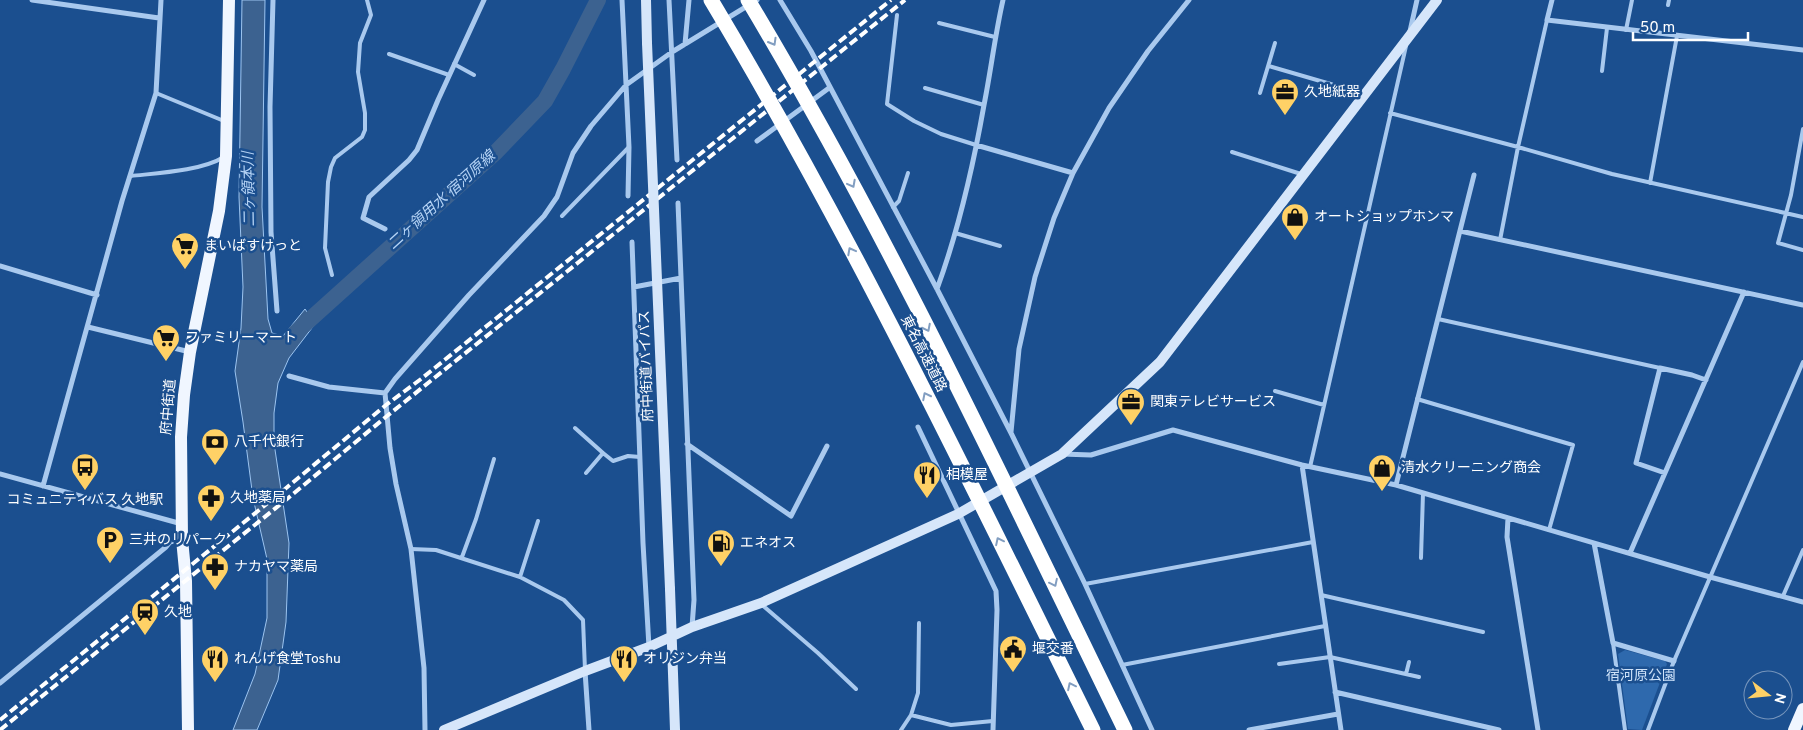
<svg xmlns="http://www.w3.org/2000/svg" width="1803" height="730" viewBox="0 0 1803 730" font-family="Overpass,'Noto Sans JP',sans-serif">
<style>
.green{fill:#2e69ad}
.water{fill:#3c6290;stroke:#9cc4f0}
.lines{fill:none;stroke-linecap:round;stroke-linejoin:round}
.canal{stroke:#3c6290;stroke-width:16}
.lane{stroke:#a9c9ee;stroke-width:4}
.street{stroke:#a9c9ee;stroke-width:5}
.secondary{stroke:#d6e6fa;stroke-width:10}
.primary{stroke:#f0f6ff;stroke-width:12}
.rail{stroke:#fff;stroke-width:4;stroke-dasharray:9 4;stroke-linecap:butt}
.secondary-bridge{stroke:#d6e6fa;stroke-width:10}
.highway-bridge{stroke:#fff;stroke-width:15}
.oneway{stroke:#829ec1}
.labels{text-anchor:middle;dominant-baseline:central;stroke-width:5;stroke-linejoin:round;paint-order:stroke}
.poi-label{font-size:14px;fill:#fff;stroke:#1b4f8f;text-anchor:start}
.street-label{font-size:14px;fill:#fff;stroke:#1b4f8f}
.park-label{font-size:14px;fill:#cfe3fa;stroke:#1b4f8f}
.water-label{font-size:15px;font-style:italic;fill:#b5d3f5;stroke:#1b4f8f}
</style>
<rect width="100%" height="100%" fill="#1b4f8f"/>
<!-- green -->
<path class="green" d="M1625,650L1665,661L1667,664L1642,730L1628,729L1618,654Z"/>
<!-- water -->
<path class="water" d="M242,0H265L262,207L268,319L272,333L283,336L305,309L315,324L289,358L278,383L274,413V443L289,543L286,622L278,680L257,730H233L255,674L267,618V559L253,498L243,422L235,371L241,328L243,287L239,197Z"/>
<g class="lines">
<!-- canal -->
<path class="canal" d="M295,333L496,152L545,101L563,69L598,0"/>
<!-- lane -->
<path class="lane" d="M1668,5L1669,0
M897,15L887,104L914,121L941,134L976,145
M939,23L995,37
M1626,30L1632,0
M389,54L449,75
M454,64L474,75
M1269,66L1365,94
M1602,71L1607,28
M925,88L984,105
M156,93L224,121
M1260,93L1275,43
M1390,113L1518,147L1612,174L1803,217
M1803,129L1791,195L1778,243L1803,250
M1232,152L1301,174
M131,176C158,173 201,171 224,157
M1650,183L1677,36
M893,207L899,201L908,173
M562,216L629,147
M955,233L1000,246
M1500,240L1518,147L1547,20
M332,275L325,248L328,182L331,167L335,158L362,137L365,130V113L358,72L360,43L371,15L367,0
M1438,319L1660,368
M1275,391L1324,405
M1417,399L1573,445L1549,530
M575,428L603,453
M1310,467L1406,46
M586,473L603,453L613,461L628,456L640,457
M411,549L436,550L520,577L564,600L583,620L585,670
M462,557L476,519L494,459
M1421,558L1423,493
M520,577L538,521
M1085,584L1313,542
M1321,595L1483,632
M1783,596L1803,550
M761,604L818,653L856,689
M1613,643L1625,730
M1279,664L1330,657L1419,677
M1122,665L1325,626
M1406,674L1409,662
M911,715L951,725L993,721
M901,730L911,715L918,693L919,623
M1648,730L1674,661L1803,362"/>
<!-- street -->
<path class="street" d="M32,0L159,18
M273,0L270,107L271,232L277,311
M622,0L629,147L628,196
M669,0L677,160
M780,0L811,51L937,289L1011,433L1085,584L1152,730
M1552,0L1547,20L1803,50
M1410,31L1417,0
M685,44L689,0
M757,141L829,88
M976,145L1073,173
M678,203L694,600L692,627
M385,229L363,218L369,197L409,160L417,150L438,100L484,0
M1460,231L1803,305
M632,242L643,543L649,647
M0,266L97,295
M634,287L681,278
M937,289C959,229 973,167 984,105C991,70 995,35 1003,0
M88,327L190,352
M289,376L329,387L385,393
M918,427L996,591L997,610L993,730
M1011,432L1019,349L1035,277L1054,218L1073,173L1109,108L1148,51L1189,0
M687,444L791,516L827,446
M1062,454L1091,455L1173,430L1302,465L1396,485L1710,577L1803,602
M1302,465L1341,730
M1665,473L1636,463L1660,368L1692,375L1706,380
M0,474L182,524
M1396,485L1474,175
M43,486L122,201L156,93L161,0
M1508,518L1507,537L1538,730
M1594,543L1613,643L1674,661
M1630,553L1744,292
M585,671L589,730
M0,683L166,547L170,542L181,539
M1335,692L1499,730
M425,730L424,668L411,549L396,484L390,448L385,393L395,379L469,295L544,216L557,197L573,153L591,126L626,85L672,52L757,0
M1249,730L1338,714"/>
<!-- secondary -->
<path class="secondary" d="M646,0L647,43
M670,589L675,730
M444,730L585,671L649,647L692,627L761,603L958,514L1062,454L1160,362L1437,0"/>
<!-- primary -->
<path class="primary" d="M188,730L186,581L182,539L181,437L184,395L190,352L219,211L226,156L229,0
M1794,730L1803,709"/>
<!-- rail -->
<path class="rail" d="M0,720L285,489L386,405L421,379L891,0
M0,730L287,499L387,416L905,0"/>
<!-- secondary-bridge -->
<path class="secondary-bridge" d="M647,43L670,589"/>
<!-- highway-bridge -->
<path class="highway-bridge" d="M711,0C852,235 971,484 1093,730
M748,0C889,235 1005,484 1125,730"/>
</g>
<!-- one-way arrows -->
<defs><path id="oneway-chevron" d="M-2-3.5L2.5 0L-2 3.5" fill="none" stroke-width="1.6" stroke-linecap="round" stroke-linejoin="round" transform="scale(1.25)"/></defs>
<g class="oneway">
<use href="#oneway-chevron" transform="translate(773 42) rotate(60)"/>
<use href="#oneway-chevron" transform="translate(852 184) rotate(62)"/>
<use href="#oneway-chevron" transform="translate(851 251) rotate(-118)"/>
<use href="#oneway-chevron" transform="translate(927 328) rotate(63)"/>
<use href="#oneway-chevron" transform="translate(926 396) rotate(-117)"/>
<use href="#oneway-chevron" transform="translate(999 541) rotate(-116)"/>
<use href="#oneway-chevron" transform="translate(1054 583) rotate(64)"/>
<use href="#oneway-chevron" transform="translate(1071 686) rotate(-116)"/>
</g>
<!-- icons -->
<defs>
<g id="office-pin" transform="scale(1.4375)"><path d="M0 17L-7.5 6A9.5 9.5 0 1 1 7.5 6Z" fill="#ffd166" stroke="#1b4f8f"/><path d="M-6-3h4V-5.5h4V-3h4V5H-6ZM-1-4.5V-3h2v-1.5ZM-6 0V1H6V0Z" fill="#111"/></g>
<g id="shop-pin" transform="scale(1.4375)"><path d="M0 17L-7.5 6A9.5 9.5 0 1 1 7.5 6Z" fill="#ffd166" stroke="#1b4f8f"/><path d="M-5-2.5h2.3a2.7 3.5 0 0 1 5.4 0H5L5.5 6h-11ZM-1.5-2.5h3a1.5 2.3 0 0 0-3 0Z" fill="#111"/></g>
<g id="supermarket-pin" transform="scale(1.4375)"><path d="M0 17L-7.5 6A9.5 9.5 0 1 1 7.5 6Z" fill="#ffd166" stroke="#1b4f8f"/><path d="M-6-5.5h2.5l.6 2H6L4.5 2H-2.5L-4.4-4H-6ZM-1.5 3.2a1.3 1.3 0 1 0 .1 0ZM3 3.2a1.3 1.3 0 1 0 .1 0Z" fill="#111"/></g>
<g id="bank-pin" transform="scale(1.4375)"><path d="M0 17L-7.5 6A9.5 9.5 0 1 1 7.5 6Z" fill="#ffd166" stroke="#1b4f8f"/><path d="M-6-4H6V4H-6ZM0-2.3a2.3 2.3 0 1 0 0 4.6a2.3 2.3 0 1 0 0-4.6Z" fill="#111"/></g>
<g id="bus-pin" transform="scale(1.4375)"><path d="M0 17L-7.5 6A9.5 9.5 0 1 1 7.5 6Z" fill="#ffd166" stroke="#1b4f8f"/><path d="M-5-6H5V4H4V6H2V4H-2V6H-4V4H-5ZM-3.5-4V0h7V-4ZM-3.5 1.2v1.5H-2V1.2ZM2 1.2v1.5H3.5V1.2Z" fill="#111"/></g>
<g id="restaurant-pin" transform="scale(1.4375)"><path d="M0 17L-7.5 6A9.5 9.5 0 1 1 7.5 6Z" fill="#ffd166" stroke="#1b4f8f"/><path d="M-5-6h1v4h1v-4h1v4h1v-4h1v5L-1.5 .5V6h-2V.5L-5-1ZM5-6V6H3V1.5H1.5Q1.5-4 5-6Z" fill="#111"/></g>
<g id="pharmacy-pin" transform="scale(1.4375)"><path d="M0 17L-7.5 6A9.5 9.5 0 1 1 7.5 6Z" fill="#ffd166" stroke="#1b4f8f"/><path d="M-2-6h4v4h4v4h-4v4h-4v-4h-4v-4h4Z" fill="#111"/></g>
<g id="parking-pin" transform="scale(1.4375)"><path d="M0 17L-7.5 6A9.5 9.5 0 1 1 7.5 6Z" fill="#ffd166" stroke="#1b4f8f"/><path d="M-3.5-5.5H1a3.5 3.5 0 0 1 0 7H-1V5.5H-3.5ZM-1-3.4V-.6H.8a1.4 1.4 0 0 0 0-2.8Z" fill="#111"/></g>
<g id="fuel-pin" transform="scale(1.4375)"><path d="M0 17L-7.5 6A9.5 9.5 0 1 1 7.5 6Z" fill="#ffd166" stroke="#1b4f8f"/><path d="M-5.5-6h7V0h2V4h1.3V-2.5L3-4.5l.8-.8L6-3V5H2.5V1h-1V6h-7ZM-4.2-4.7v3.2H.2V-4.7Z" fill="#111"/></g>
<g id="station-pin" transform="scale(1.4375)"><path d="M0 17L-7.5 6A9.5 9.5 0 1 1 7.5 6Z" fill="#ffd166" stroke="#1b4f8f"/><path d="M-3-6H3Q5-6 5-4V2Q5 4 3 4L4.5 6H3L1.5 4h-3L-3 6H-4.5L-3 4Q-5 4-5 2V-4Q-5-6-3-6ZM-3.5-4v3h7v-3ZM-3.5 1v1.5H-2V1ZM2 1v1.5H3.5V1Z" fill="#111"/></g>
<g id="civic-pin" transform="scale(1.4375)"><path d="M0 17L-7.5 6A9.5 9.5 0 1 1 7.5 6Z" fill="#ffd166" stroke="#1b4f8f"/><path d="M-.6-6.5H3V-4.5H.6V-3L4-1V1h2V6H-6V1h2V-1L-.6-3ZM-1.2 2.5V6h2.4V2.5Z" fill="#111"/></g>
</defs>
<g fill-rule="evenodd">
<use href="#office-pin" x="1285" y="92"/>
<use href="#shop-pin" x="1295" y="217"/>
<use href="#supermarket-pin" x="185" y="246"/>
<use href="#supermarket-pin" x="166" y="338"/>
<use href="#office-pin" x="1131" y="402"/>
<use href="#bank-pin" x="215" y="442"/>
<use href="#bus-pin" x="85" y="467"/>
<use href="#shop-pin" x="1382" y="468"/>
<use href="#restaurant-pin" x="927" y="475"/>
<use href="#pharmacy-pin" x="211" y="498"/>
<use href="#parking-pin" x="110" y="540"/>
<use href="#fuel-pin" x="721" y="543"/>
<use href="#pharmacy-pin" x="215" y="567"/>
<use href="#station-pin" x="145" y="612"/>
<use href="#civic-pin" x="1013" y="649"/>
<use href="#restaurant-pin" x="215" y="659"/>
<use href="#restaurant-pin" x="624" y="659"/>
</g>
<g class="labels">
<!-- poi labels -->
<g class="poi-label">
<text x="1304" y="92">久地紙器</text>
<text x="1314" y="217">オートショップホンマ</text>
<text x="204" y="246">まいばすけっと</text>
<text x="185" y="338">ファミリーマート</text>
<text x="1150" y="402">関東テレビサービス</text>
<text x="234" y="442">八千代銀行</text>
<text x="1401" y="468">清水クリーニング商会</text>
<text x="946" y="475">相模屋</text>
<text x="230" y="498">久地薬局</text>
<text x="85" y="500" text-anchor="middle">コミュニティバス 久地駅</text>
<text x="129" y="540">三井のリパーク</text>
<text x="740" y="543">エネオス</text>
<text x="234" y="567">ナカヤマ薬局</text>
<text x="164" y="612">久地</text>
<text x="1032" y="649">堰交番</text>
<text x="234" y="659">れんげ食堂Toshu</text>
<text x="643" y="659">オリジン弁当</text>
</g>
<!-- street labels -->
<g class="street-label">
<text transform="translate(923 354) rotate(63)">東名高速道路</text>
<text transform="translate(647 366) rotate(-92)">府中街道バイパス</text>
<text transform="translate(169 407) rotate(-85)">府中街道</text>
</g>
<!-- park labels -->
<g class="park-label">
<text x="1641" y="676">宿河原公園</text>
</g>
<!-- water labels -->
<g class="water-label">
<text transform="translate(250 189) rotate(-91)">二ヶ領本川</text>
<text transform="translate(442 201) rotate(-42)">二ヶ領用水 宿河原線</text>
</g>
</g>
<!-- north arrow -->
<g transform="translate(1768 695) rotate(106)"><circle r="24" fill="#1b4f8f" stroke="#7695bc"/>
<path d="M0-4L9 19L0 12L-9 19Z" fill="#ffd166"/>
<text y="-8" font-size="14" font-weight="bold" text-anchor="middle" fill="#ffffff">N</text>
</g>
<!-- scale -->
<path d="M1633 32v8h115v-8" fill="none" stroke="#ffffff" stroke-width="2.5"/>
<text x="1640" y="32" font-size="15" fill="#ffffff" stroke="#1b4f8f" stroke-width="4" paint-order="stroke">50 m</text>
</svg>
